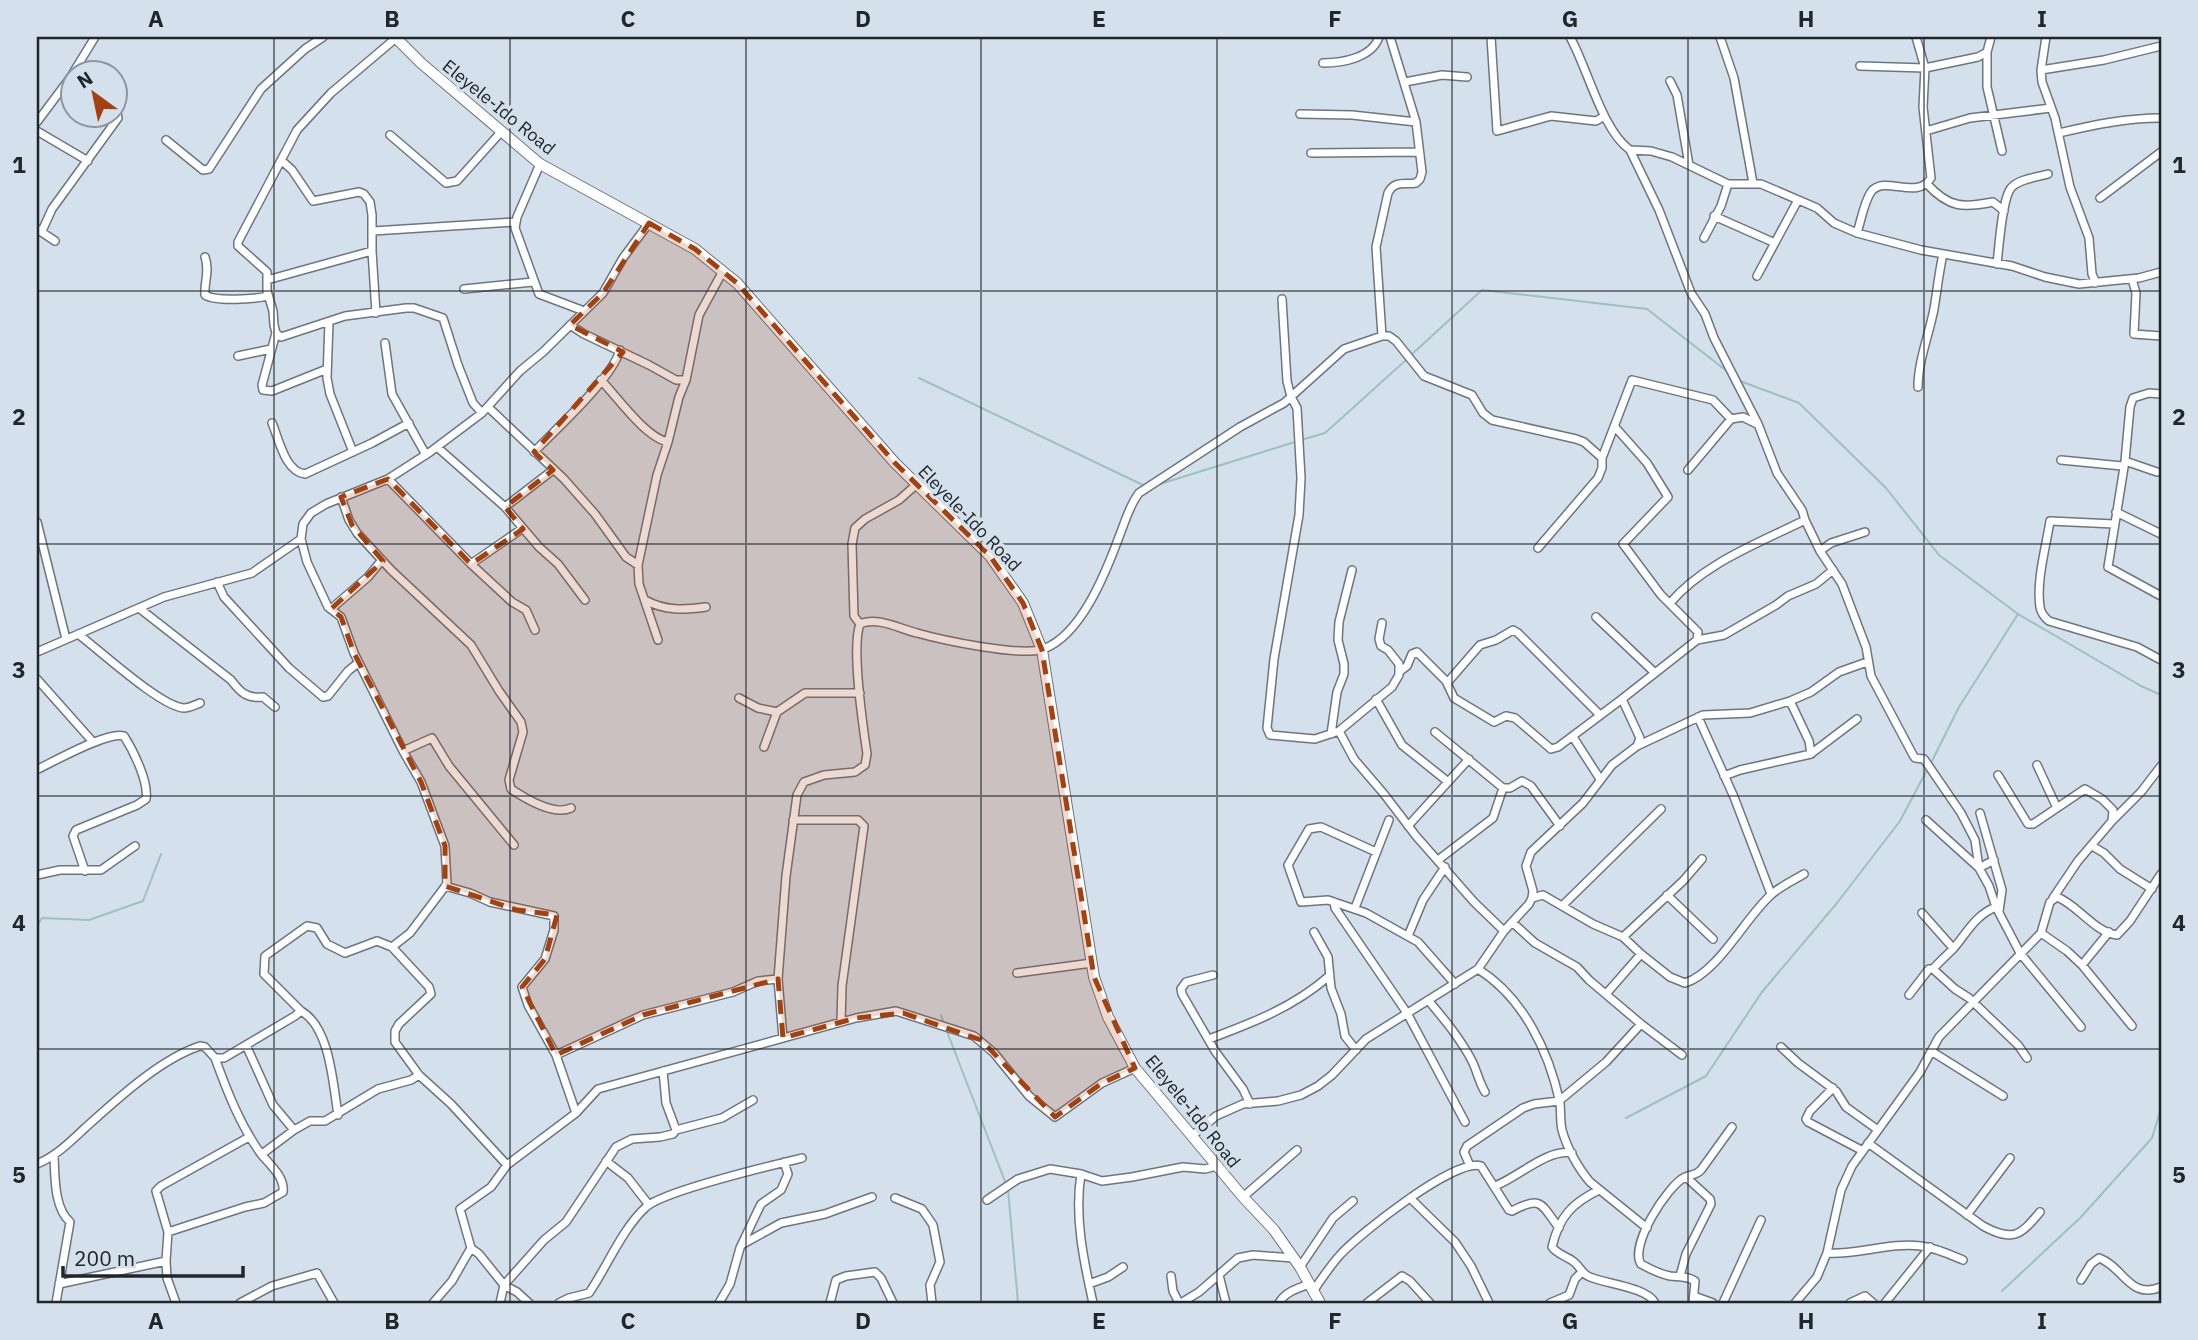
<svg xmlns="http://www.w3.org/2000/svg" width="2198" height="1340" viewBox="0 0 2198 1340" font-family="'IBM Plex Sans',sans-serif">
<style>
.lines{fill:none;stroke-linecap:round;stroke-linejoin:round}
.stream{stroke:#9bc2bb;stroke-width:2}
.minor-casing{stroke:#6b7681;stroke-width:10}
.secondary-casing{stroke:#6b7681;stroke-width:12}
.minor{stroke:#fff;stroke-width:7}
.secondary{stroke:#fff;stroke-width:10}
.marked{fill:#a5400f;fill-opacity:0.2;stroke:#a5400f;stroke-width:5;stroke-dasharray:14 9;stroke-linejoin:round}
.grid{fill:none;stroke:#21262a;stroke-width:2;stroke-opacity:0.55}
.labels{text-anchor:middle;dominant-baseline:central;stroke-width:7;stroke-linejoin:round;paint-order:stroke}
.street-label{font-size:18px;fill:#21262a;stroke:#d4e1ed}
.neatline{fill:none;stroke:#21262a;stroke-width:2.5}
.grid-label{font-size:23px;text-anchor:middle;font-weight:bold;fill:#21262a}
</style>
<rect width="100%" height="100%" fill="#d4e1ed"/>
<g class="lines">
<!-- stream -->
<path class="stream" d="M1410,356L1482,290L1647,309L1728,372
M919,378L1145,486
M1740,381L1799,403L1886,488L1939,555L2018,614L2141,686L2161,695
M1301,440L1325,433L1406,360
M1160,484L1295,442
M1931,763L1959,707L2018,614
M37,926L42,918L89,920L143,901L161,854
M941,1015L944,1024
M946,1029L1006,1184
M1626,1118L1706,1076L1762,992L1837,903L1900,821L1928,768
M1008,1189L1018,1303
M2002,1291L2081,1217L2152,1138L2161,1108"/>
<!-- minor casing -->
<g class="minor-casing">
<path id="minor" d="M1491,37L1497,131L1551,116L1596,121L1603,117
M1570,37C1588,69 1602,130 1630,150L1651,151L1672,157L1728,184H1761L1817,208L1834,223L1857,233L1921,250L2012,266L2045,277L2079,284L2139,278L2161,272
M1720,37L1734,78L1753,183
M2046,37L2041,70L2042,82L2055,118L2070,187L2089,238L2092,274L2096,283
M396,38L331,93L297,130L238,242V246L267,272V291L273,311L274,325L276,333L281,337L345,316L406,308H414L443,318L458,365L473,403L482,413
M1987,52V87L2002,151
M1323,63C1342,63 1372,58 1379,37
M1860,66L1925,68L1916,37
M2041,70L2104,60L2161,46
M1670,81L1677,95L1689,165
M1405,82L1442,75L1467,77
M1300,114L1352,115L1416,122
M37,122L70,78L95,37
M37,131L88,161
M1926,131L1970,118L2051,108
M2059,133C2093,125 2126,118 2161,118
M390,135L446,183L457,181L501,132
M166,140L203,170L209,169L261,89L305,49L323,37
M1630,150L1659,210L1691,293L1705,314L1714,338L1758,424L1777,473L1802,510L1805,520
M1311,153L1419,152
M281,160L292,170L313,201L359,192L364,194L370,202L372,215V251L376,313
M540,164L517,217L515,228L539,294L584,311
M1927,184C1949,208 1963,208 1993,202L2004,211
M2100,198L2161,152
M1714,216L1775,243
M37,229L55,241
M42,231L52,209L118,118L116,108
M373,231L515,222
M1857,233C1861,221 1864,202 1871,192C1884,174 1917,201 1931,178L1923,107L1925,68L1978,57L1987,52L1991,37
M1704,238L1721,206L1728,184
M205,257C210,271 204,281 205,295C216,302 255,299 268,296
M1997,264C1999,247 2002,199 2011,188C2018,179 2038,177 2048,174
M1757,276L1798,200
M2132,279L2136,293L2134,334L2161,336
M267,280L372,251
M464,289L533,282
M1282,299L1287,381L1291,397L1297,408L1301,478L1299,515L1274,659L1267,728L1270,735L1315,739L1339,731L1392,687L1399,675V664L1388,650L1381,646L1379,639L1382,623
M329,322L327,378L330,394L353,452
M570,325L584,334L649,365L676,380H686L699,315L723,271
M276,333L262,385L263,390L272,391L327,369
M1382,336L1376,247L1388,193C1395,180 1404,185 1416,183L1420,179L1422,172L1416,122L1390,37
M385,343L392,394L426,455
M238,356L271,349
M601,380C617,397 646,438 668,442L679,397L686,380
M1918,387C1918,361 1929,335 1934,309C1937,291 1939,272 1943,254
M488,407L564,479L595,514L626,557L638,565
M272,423C279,439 285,472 305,474L372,443L409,423
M1615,427L1647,463L1668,497L1623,544L1661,595L1698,632L1697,640
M437,447L505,507L539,547L558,564L585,600
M534,452C556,429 612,379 620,350
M2061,460L2122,466
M2125,461L2130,407L2133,398L2149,393L2161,394
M1688,470L1731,419L1743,417L1757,424
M2157,472L2125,461L2108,567L2161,596
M388,479L471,564L512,602L526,610L535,630
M341,497L349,520L357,533L391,570L471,645L499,691L521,722L523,732L509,780L511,789C526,799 554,816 571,808
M505,507L553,470
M2116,512L2161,534
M37,522L66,639
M2114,524L2050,521C2046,547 2036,581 2040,607C2041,613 2044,617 2049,621L2137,647L2161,660
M1538,548L1598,478L1602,468V458L1632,380L1713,400L1731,419
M1820,551L1831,543L1865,532
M471,564L523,528
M217,582L224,597L289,668L323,697L328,696L348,671L358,663
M645,600C665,611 684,610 706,607
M1670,603C1704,563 1759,543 1805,520L1820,551L1842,584L1866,647L1871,676L1913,755L1915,758L1924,759L1961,813L1975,840L1979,868L1994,860
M139,608L231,680C240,692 247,699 263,697L275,707
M331,609L368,577L382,560
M1596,617L1654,672
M860,624C877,616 900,629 917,633C942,640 1021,657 1043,649C1081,636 1106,572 1119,537C1125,522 1129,506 1139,493L1240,427L1284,403L1344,349L1382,336H1389L1396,341L1424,376L1472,395L1483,413L1492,420L1576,439L1584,442L1602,458
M860,624L854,616L852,544L855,528L865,519L899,500L917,484
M78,634C98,649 161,707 184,708C189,708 195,705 200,703
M658,640L639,584L638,565L657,475L668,442
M37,652L164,597L252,573L301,539
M1399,672L1407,666L1412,654L1417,652L1446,681L1454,698L1494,722L1506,716L1515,718L1551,749L1558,747L1622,699
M37,679L93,742
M1447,683L1480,645L1496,640L1513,630L1518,633L1600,715
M739,698L758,708L777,712
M1376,699L1402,745L1447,781
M1698,717L1734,797L1771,894
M1339,731L1354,759L1384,794L1416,836L1474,902L1504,931
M1435,732L1503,788H1510L1522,781L1531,786L1560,826
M1331,734L1337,692L1344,674V664L1338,640L1339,622L1352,570
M1573,737L1600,779
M1637,746L1640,738L1622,699L1697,640L1724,635L1776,605L1788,596L1816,584L1833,570
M764,747L777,712L805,693H860
M403,751L432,738L449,766L514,845
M1812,753L1857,719
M2037,765L2057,808
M38,769C55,761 108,731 124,736C133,750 149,782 146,799L137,805L76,830L73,836L85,871
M1998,775L2028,824H2033L2085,789L2102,799L2113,810L2112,821L2078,861L2053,898
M1724,776L1740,770L1811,754L1809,741L1790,701
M1980,813L2002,890L1999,911
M793,820H858L864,826L842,986L841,1022
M1926,820L1979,868L1989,886L1996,907L2020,953L2081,1027
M2113,820L2141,792L2161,766
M1408,826L1469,759
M2092,846L2104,853L2120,869L2152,889
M1376,852L1321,827L1309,829L1288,865L1301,902L1328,900L1366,913L1418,942L1455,984
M1438,860L1493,818L1503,788
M37,875L60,870H101L135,846
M445,886L470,893L490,902L554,916V930L545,959L522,987L528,1005L556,1055
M1667,895L1713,939
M1532,898L1543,895L1593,924L1623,937L1641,954L1670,977L1685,983C1719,972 1746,916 1772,894C1781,886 1794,880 1804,874
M1334,902L1335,908L1407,1013L1465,1122
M1562,906L1661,809
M1355,908L1389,820
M1922,913L1953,948
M1512,922L1535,943L1577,967L1589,980L1641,1024L1682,1055
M1314,932L1328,957L1331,988L1341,1014L1345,1036L1356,1050
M2041,933L2067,951L2082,965L2132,1026
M1408,936L1423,900L1445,867
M1623,937L1683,881L1702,859
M392,947L429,987L431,994L399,1024L395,1031V1042L419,1075L451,1104L507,1165
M2082,965L2109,932
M1478,969C1524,998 1549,1052 1560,1103C1561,1112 1560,1121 1562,1130C1567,1148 1578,1168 1590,1182L1647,1228
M1933,969C1939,962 1946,956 1953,949C1967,933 1975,915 1996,907
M1017,973L1092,963
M1213,975L1186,982L1181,989L1182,994L1215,1051L1243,1089L1250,1104
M1606,994L1641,954
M1909,995L1929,969H1933L1955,989L1969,998L2018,1045L2027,1058
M1428,1000C1444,1019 1460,1038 1472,1061C1477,1071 1479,1082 1485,1092
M301,1011C330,1027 333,1084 338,1115
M783,1038L778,979L786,876L797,795L804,782L824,775L855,772L865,765L867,754C863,726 851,648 860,624
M1209,1039C1252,1023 1294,1007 1329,976
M246,1045L273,1105L294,1130
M1781,1047L1798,1063L1836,1091L1846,1107L1878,1130
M1931,1051L2003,1096
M1833,1088L1810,1111L1806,1119L1808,1122L1863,1151
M576,1113L556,1055L643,1015L733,992L758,981L778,979
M676,1130L722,1118L753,1100
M1192,1136L1216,1116L1243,1104L1278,1101L1301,1095L1318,1086L1332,1075L1366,1039L1478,969L1504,931L1529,904L1532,898L1533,891L1526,866L1531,852L1583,803L1612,765L1637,746L1703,715L1750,713L1790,701L1811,692L1839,672L1867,662
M1868,1143L1983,1226C2013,1242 2020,1236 2040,1212
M262,1154L294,1130L310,1121H325L378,1089L411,1080L419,1075
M54,1156C55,1177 54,1208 70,1222L56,1303
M606,1161L628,1178L649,1205
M37,1164C56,1156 69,1143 85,1128C116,1100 160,1059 200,1046L205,1047L215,1058H224L295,1016L301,1011L264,974L265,956L307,926L317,928L327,944L345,953L377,941L392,947L410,933L447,884L445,846L421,782L403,751L354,653L341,617L328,607L307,562L301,539L303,524L311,513L326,504L388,479L430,452L482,413L520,371L543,352L603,293L623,258L649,223
M1470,1166L1464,1152L1467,1146L1523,1108L1534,1104L1559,1101L1606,1062L1641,1024
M1495,1186C1519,1177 1546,1149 1572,1153
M1599,1190C1572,1203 1559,1217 1552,1247C1558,1255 1567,1256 1574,1262C1581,1267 1581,1274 1590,1277C1606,1284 1647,1287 1655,1303
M1243,1197L1297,1150
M895,1198L922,1209L933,1225L940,1262L930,1285L932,1303
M1410,1198L1455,1242L1471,1266L1489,1303
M987,1200L1018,1179L1050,1169L1081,1174
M1967,1215L2010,1158
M168,1232L245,1207L264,1203L283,1192C285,1177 270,1165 261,1154C240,1125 227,1091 215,1058
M743,1244L781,1223L825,1214L872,1197
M1827,1253C1858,1255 1890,1242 1921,1246C1936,1248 1949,1254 1963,1260
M1300,1267L1333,1218L1353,1201
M1219,1275L1226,1303
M1171,1276L1173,1291L1179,1303
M1680,1276L1686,1254L1711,1204L1710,1199L1686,1177
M2081,1280L2091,1264L2099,1258C2124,1267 2129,1300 2161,1287
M59,1284L166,1261
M1089,1284L1108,1277L1123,1267
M1314,1290C1322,1278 1330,1266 1340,1255C1359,1234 1456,1157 1481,1166L1509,1210L1512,1211C1542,1195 1541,1204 1559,1228
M1694,1296L1713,1303
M176,1303L167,1278L166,1261L168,1232L156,1191L161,1186L249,1137
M240,1303L272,1286L317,1273L334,1303
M433,1303L452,1281L471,1248
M500,1303L504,1285L479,1254L471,1248L460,1209L491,1187L507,1165L576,1113L598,1089L856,1018L896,1011L974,1036L994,1053L1029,1096L1055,1117L1102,1083L1135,1068
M529,1303L517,1292L504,1285L544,1240L566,1222L616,1147L632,1139L660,1137L673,1134L676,1130L666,1103L663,1071
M559,1303L569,1298L589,1293C607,1267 622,1229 646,1207C664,1191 773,1165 802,1158
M719,1303L730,1284L740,1248L761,1204L781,1190L788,1174L784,1162
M830,1303L836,1280L846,1276L875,1272L881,1278L893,1303
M1093,1303C1084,1262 1074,1217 1081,1174L1102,1181L1132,1177L1183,1167L1205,1169L1217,1166
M1181,1303L1199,1292L1238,1258L1253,1255L1294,1258
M1279,1303C1285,1292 1298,1288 1310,1284
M1367,1303L1402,1276L1410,1281L1430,1303
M1550,1303L1569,1295L1575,1279L1581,1273
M1693,1303L1695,1281C1687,1276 1680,1277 1670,1276C1660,1274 1650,1269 1641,1264C1629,1246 1667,1186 1685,1177C1692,1174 1695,1176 1701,1170L1732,1127
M1723,1303L1761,1220
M1795,1303L1817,1277L1827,1253L1841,1190L1852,1166L1920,1072L1939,1037L2041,933L2050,902L2057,897C2078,905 2094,932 2117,935L2130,921L2161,874
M1850,1303L1865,1296L1873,1303
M1885,1303L1930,1247"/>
</g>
<!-- secondary casing -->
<g class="secondary-casing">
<path id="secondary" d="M395,37L421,63L540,164L695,249L737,283L895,463L990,556L1023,603L1042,650L1094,977L1108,1017L1135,1068L1243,1197L1274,1230L1300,1267L1320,1303"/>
</g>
<!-- minor -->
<use href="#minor" class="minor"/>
<!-- secondary -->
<use href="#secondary" class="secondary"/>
</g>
<!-- marked area -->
<path class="marked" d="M649,223L695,249L737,283L895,463L990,556L1023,603L1042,650L1094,977L1135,1068L1102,1083L1055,1117L981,1040L903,1013L856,1018L783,1038L778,979L643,1015L556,1055L522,987L545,959L557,915L517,910L445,886V846L421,782L354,653L341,617L331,609L383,561L352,525L341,497L388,479L471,564L523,529L505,507L553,470L534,452L623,352L570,325L603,293Z"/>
<!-- grid -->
<path class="grid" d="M274,37V1303M510,37V1303M746,37V1303M981,37V1303M1217,37V1303M1452,37V1303M1688,37V1303M1924,37V1303M37,291H2161M37,544H2161M37,796H2161M37,1049H2161"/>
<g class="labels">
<!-- street labels -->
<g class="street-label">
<text transform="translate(499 107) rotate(39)">Eleyele-Ido Road</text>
<text transform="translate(970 518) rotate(46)">Eleyele-Ido Road</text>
<text transform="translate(1193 1111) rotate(51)">Eleyele-Ido Road</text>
</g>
</g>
<!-- border -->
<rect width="2198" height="1340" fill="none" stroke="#d4e1ed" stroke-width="77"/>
<!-- north arrow -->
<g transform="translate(94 94) rotate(327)"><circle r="33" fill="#d4e1ed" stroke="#8c969f" stroke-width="2"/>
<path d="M0-5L12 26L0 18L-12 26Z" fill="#a5400f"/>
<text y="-10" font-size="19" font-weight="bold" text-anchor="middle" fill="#21262a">N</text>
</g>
<!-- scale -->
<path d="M63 1266v10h180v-10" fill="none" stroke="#21262a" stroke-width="3.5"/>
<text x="74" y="1266" font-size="21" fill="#21262a" stroke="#d4e1ed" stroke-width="5" paint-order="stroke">200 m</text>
<rect x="38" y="38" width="2122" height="1264" class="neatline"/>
<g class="grid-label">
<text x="156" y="27">A</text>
<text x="392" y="27">B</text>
<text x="628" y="27">C</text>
<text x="863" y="27">D</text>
<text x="1099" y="27">E</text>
<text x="1335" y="27">F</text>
<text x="1570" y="27">G</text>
<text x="1806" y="27">H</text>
<text x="2042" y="27">I</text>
<text x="19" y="173">1</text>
<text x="2179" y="173">1</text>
<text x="19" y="425">2</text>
<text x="2179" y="425">2</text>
<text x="19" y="678">3</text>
<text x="2179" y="678">3</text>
<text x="19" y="931">4</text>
<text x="2179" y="931">4</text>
<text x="19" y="1183">5</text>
<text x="2179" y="1183">5</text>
<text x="156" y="1329">A</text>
<text x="392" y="1329">B</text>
<text x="628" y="1329">C</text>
<text x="863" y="1329">D</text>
<text x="1099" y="1329">E</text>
<text x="1335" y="1329">F</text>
<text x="1570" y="1329">G</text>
<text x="1806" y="1329">H</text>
<text x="2042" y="1329">I</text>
</g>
</svg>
